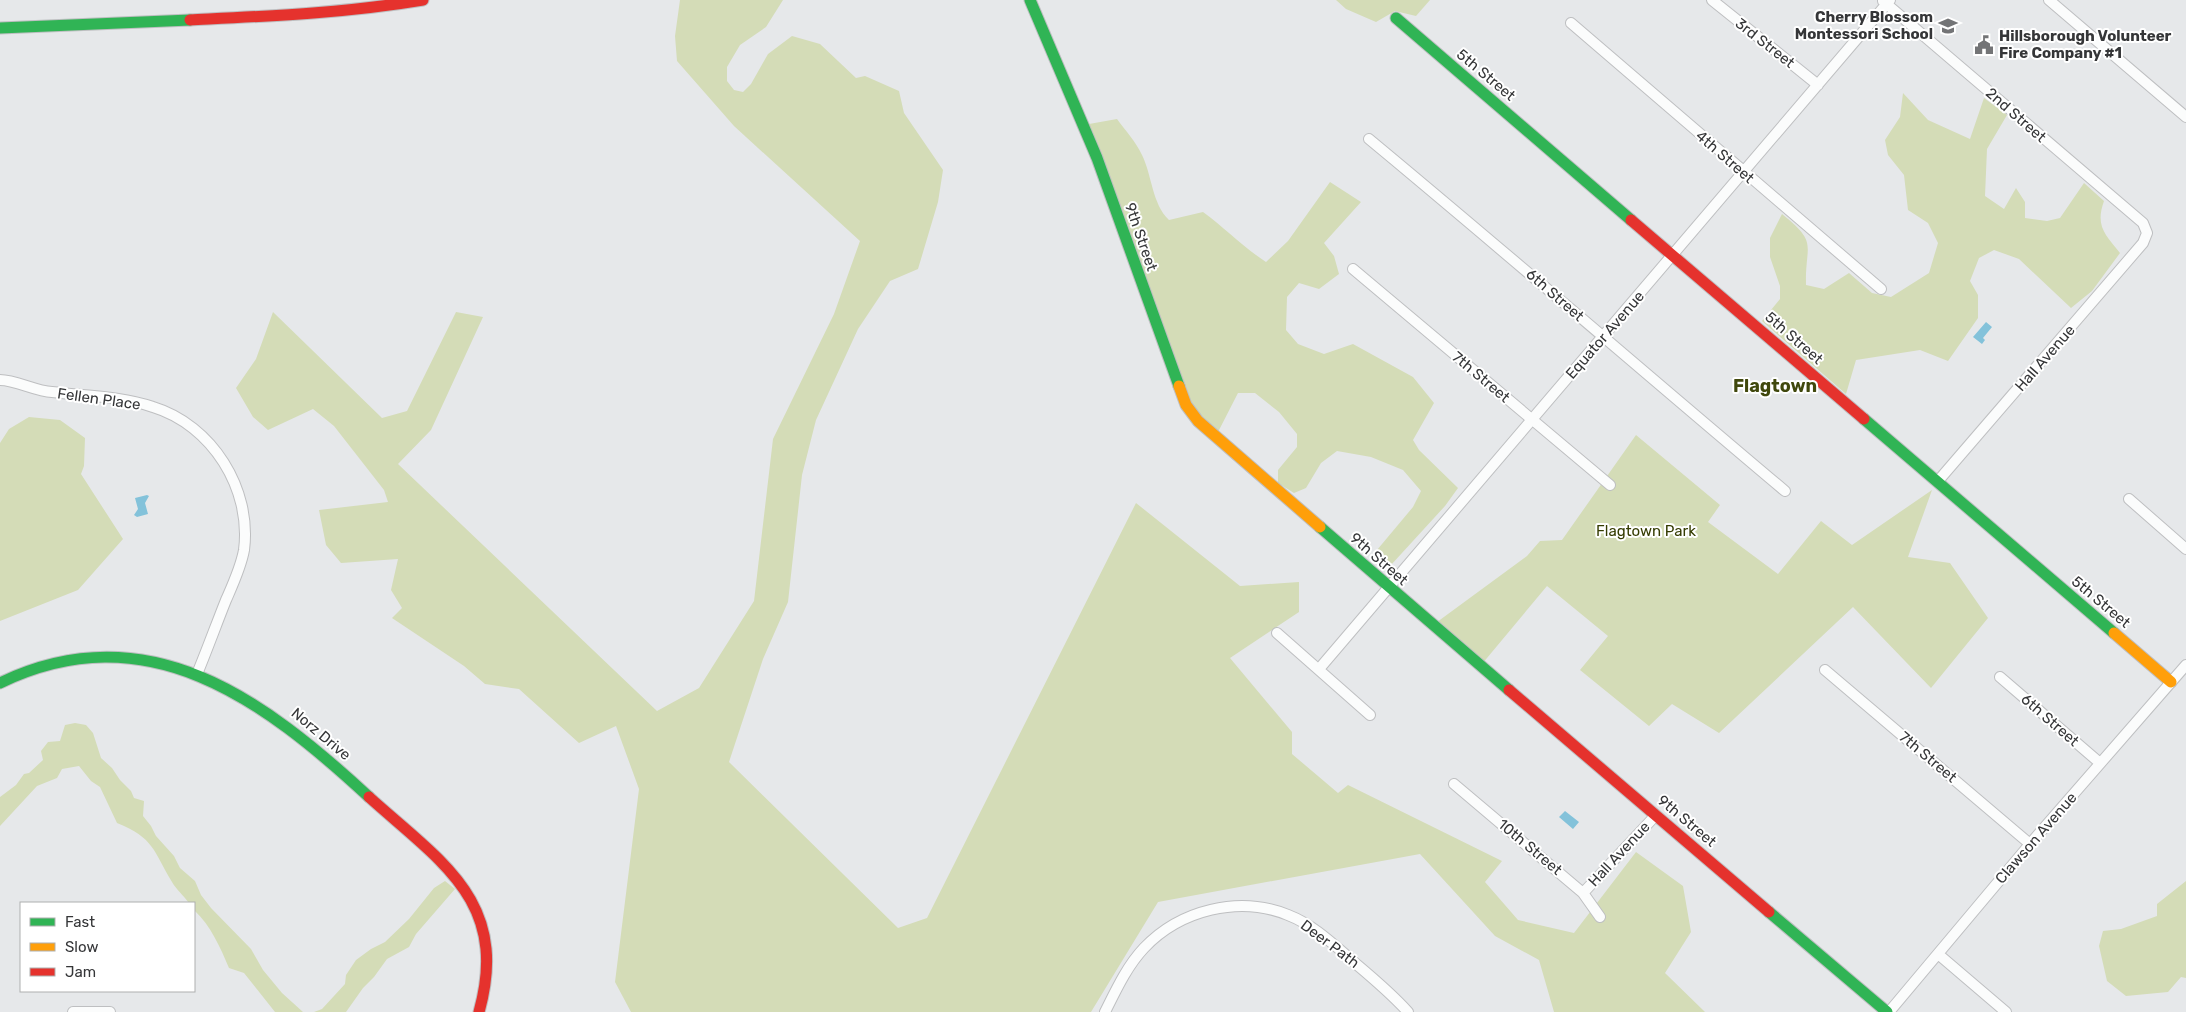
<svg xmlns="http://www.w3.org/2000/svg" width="2186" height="1012" viewBox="0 0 2186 1012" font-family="Rubik,sans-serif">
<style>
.green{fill:#d4dcb7}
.water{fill:#83c2da}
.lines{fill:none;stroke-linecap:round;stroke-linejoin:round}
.street-casing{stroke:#bebfc1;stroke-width:12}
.fast-casing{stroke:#bebfc1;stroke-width:13}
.slow-casing{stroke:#bebfc1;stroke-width:13}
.jam-casing{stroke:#bebfc1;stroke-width:13}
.street{stroke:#fbfcfc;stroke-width:10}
.fast{stroke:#30b455;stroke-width:11}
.slow{stroke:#ff9f0a;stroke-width:11}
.jam{stroke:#e5322d;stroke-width:11}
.labels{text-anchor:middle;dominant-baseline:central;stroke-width:4;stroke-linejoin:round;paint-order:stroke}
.poi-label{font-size:15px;font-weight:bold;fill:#353638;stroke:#fff;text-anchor:end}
.street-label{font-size:15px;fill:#353638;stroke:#fff}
.park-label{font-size:15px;fill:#353c02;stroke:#fff}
.quarter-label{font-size:18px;font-weight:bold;fill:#40480d;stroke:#fff}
</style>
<rect width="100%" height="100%" fill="#e6e8ea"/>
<!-- green -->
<path class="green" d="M680,0H783L766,27L740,45L727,67V81L734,90L743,92L751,84L768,54L792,36L820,44L856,78L865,76L899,91L904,113L943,170L938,202L918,269L890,281L858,329L816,420L802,475L788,602L763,659L729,762L898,928L927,918L1136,503L1240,586L1299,582V612L1230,658L1292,732V754L1338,793L1348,785L1502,861L1485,882L1518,920L1574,933L1636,852L1683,886L1691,932L1665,973L1705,1012H1554L1539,960L1495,936L1420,854L1158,902L1091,1012H631L615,982L639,789L616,726L579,743L519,689L485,684L464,666L392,618L402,608L391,590L398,559L341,563L326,545L319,510L388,502L384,490L334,426L313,409L268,430L253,417L236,388L256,359L273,312L382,418L407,411L456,312L483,317L431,430L398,464L657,711L699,688L754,601L773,439L834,314L860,241L734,126L677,61L675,36Z
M1336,0H1430L1416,16L1395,11L1376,22L1346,9Z
M1903,93L1928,120L1970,139L1984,98L2007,115L1987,149L1985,196L2004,209L2016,188L2025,202V218L2047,221L2060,218L2084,183L2104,201C2095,226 2105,234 2120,253L2092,291L2071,308L2019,259L1994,250L1979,258L1970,281L1978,295V318L1948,361L1920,350L1856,360L1846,394L1762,321L1780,299V286L1770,257V238L1782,214C1819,244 1805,243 1806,285L1824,289L1849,273L1872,293L1891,297L1929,273L1938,243L1928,223L1908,210L1904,175L1888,155L1885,140L1900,117Z
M1117,119C1125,130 1136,142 1142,155C1152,175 1152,204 1169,220L1203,212C1225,228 1243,247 1266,262L1288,241L1330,182L1361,202L1324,243L1334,256L1339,274L1319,289L1299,283L1287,297L1286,330L1298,344L1324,354L1353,344L1413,377L1434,403L1413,440L1419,450L1458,488L1445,506L1391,565L1375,562L1377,550L1413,507L1421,491L1403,470L1371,457L1337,451L1321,463L1306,488L1294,493L1278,483V470L1297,447V434L1279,412L1255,393H1238L1217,434L1188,400L1089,124Z
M29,417L60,420L85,438L84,466L81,474L123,539L78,590L0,621V443L9,429Z
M1636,435L1720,505L1708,522L1778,574L1821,521L1852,545L1932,490L1908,557L1950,563L1988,618L1931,688L1853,607L1719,733L1672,704L1649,726L1580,670L1608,636L1547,586L1482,664L1433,625L1527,556L1540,541L1562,540Z
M75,723L86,725L93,733L101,758L112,768L120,780L131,791L134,798L144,801L143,816L151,826L156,836L174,856L180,868L195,881L201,895L211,908L251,949L263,970L282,993L303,1012H275L244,973L229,968C220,947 211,926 194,910V903H189C184,896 176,889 172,882C153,850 154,838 117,823L100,787L91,781L79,766L62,769L57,778L37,786L0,826V797L16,785L24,774L29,773L43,760L41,751L48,742L60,741L65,725Z
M445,881L455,889L416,934L409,947L387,959L374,977L363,988L346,1012H314L322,1009L345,984L346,975L356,960L371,949L385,942L409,919L434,888Z
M2186,881V978L2181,977L2168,992L2126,996L2107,981L2099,946L2103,931L2121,929L2157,916V904Z"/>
<!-- water -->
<path class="water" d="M1986,322L1992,327L1983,338L1985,340L1982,344L1973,337Z
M147,495L149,496L145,503L148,514L137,517L134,515L138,509L135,498Z
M1565,811L1579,822L1573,829L1559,817Z"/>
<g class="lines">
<!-- street casing -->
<g class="street-casing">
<path id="street" d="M1712,0L1818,85
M2049,0L2186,117
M1883,1L2143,223L2147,233L2143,243L1938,481
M1571,23L1881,289
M1369,139C1509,255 1646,374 1785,491
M1353,269L1610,485
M0,380C16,380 35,391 52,392C85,396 121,396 153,407C212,425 252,489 244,550C241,567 233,584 226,600C216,625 207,650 197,674
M2129,499L2186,549
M1277,633L1370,715
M1319,669L1890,0
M1825,670L2030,844
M2000,677L2100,763
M1454,784L1583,893L1600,917
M1583,893L1656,815
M1938,954L2006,1012
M73,1012H110
M1105,1012C1116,990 1127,966 1144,948C1180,910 1239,895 1288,915C1314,925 1334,945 1355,963C1374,979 1392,994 1408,1012
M1889,1012L2030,844L2186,665"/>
</g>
<!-- fast casing -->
<g class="fast-casing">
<path id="fast" d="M1030,0L1097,158L1179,386
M1396,18L1631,220
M0,28L190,20
M1864,419L2114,633
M1320,527L1509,690
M0,683C147,612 263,699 369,797
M1769,912L1887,1012"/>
</g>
<!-- slow casing -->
<g class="slow-casing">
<path id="slow" d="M1179,386L1186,405L1198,421L1320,527
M2114,633L2171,682"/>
</g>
<!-- jam casing -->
<g class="jam-casing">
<path id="jam" d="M190,20C269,16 345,13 423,0
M1631,220L1864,419
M1509,690L1769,912
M369,797C441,862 510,901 479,1012"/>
</g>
<!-- street -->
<use href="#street" class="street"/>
<!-- fast -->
<use href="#fast" class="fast"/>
<!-- slow -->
<use href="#slow" class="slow"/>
<!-- jam -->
<use href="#jam" class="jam"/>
</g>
<!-- icons -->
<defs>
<g id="school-bare" transform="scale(1.5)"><path d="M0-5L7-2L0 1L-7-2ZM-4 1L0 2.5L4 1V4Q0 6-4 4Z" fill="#737476" stroke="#fff" stroke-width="2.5" paint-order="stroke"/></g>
<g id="civic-bare" transform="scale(1.5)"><path d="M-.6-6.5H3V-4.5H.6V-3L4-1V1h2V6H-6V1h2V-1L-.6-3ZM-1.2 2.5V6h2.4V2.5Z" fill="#737476" stroke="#fff" stroke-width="2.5" paint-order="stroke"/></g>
</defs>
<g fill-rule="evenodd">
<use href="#school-bare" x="1948" y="26"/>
<use href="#civic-bare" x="1984" y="45"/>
</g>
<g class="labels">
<!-- poi labels -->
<g class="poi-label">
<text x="1933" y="17">Cherry Blossom<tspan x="1933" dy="17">Montessori School</tspan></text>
<text x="1999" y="36" text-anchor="start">Hillsborough Volunteer<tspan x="1999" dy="17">Fire Company #1</tspan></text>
</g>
<!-- street labels -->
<g class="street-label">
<text transform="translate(1765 43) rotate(38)">3rd Street</text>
<text transform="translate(1486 75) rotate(40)">5th Street</text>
<text transform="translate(2016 115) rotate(41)">2nd Street</text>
<text transform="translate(1725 157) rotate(41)">4th Street</text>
<text transform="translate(1141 237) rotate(71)">9th Street</text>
<text transform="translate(1555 295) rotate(41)">6th Street</text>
<text transform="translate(1605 335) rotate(-49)">Equator Avenue</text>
<text transform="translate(1794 338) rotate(41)">5th Street</text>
<text transform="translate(2045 358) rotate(-49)">Hall Avenue</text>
<text transform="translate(1481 377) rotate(40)">7th Street</text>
<text transform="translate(99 399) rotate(8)">Fellen Place</text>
<text transform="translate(1379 559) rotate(41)">9th Street</text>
<text transform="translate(2101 602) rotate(40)">5th Street</text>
<text transform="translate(2050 720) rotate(41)">6th Street</text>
<text transform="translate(321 734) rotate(40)">Norz Drive</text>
<text transform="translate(1928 757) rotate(40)">7th Street</text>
<text transform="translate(1687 821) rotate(40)">9th Street</text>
<text transform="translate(2036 838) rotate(-49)">Clawson Avenue</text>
<text transform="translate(1530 847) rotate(40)">10th Street</text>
<text transform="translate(1619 854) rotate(-47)">Hall Avenue</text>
<text transform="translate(1330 944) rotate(37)">Deer Path</text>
</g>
<!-- park labels -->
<g class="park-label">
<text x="1646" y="531">Flagtown Park</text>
</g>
<!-- quarter labels -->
<g class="quarter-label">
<text x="1775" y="386">Flagtown</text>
</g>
</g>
<!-- legend -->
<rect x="20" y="902" width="175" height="90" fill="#ffffff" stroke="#aeafaf"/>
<rect x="30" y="918" width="25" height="8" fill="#30b455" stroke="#aeafaf"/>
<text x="65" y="927" font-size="15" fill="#353638">Fast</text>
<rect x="30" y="943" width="25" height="8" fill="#ff9f0a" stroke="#aeafaf"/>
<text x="65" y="952" font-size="15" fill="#353638">Slow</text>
<rect x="30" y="968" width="25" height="8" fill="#e5322d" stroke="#aeafaf"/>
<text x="65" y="977" font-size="15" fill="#353638">Jam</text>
</svg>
